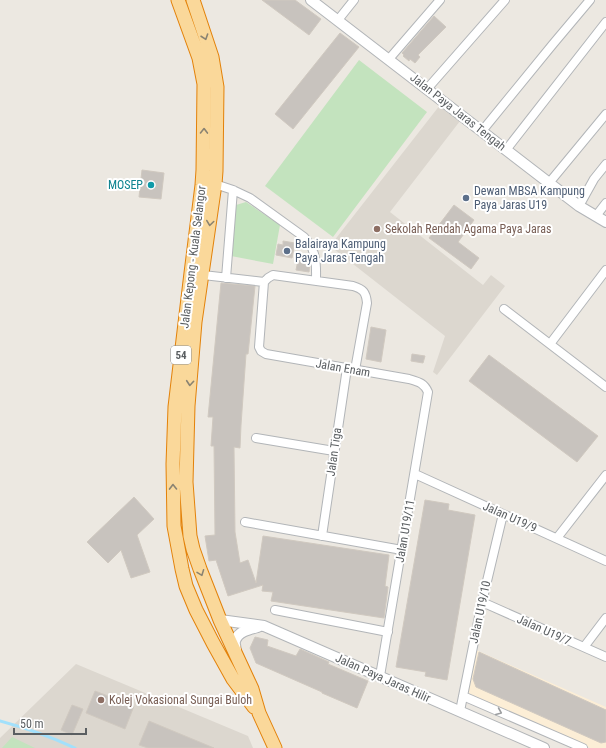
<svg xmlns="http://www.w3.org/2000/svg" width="606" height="748" viewBox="0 0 606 748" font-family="'Roboto Condensed',sans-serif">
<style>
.commercial{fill:#fceed6}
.education{fill:#dcd7cf}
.green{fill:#c3e3be}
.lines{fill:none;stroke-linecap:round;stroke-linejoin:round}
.stream{stroke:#a2e0fb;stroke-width:3}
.building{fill:#c8c3be;stroke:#d0c9c0}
.minor-casing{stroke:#b2b5b8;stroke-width:10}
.tertiary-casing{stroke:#b2b5b8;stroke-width:12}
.trunk-casing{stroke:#e3820a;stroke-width:15}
.minor{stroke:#fff;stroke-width:8}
.tertiary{stroke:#fff;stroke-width:10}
.trunk{stroke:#fad89a;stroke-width:13}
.oneway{stroke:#8a8372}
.oneway2{stroke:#9c9ea0}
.culture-dot{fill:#0f9aa8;stroke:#fff;stroke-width:1.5}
.service-dot{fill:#5c6f8a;stroke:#fff;stroke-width:1.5}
.education-dot{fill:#8d6e63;stroke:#fff;stroke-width:1.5}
.labels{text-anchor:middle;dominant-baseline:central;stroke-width:4;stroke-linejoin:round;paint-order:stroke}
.shield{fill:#fff;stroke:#8c8e90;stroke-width:1}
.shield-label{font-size:11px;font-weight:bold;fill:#5a5e61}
.street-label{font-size:12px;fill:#5a5e61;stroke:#fff}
.culture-label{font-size:12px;fill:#0d838f;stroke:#fff;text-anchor:end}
.service-label{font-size:12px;fill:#4e5e75;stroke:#fff;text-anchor:start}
.education-label{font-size:12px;fill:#785e54;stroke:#fff;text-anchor:start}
</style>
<rect width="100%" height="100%" fill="#ece8e1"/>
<!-- commercial -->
<path class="commercial" d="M476,650L606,707V748H590L467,694Z"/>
<!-- education -->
<path class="education" d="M440,105L460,121L390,212L483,285L491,275L505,286L437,375L433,372L445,336L330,246Z
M76,664L248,736L253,748H0V738Z"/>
<!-- green -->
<path class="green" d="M359,60L427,112L333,237L265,186Z
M246,202L280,225L273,264L231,256L236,205Z
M12,737L35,748H2Z"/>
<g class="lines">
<!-- stream -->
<path class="stream" d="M0,721C26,728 51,737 75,748"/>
</g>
<!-- building -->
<path class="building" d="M262,0H295L321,19L309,35Z
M434,16L446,27L418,55L420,57L415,63L410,59L409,61L403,56L404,55L402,53Z
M340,33L359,47L293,129L275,114Z
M142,170L164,173L161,199L139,197Z
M454,205L474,220L458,242L479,258L471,269L429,238Z
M283,241L295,243L292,258L276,255L278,244L283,245Z
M298,260L310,263L309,272L296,270Z
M221,283L255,286L248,354H246L241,425L240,448L234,447L235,532L240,563L248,560L256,583L263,536L389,555L385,586L388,587L384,618L271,601L273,592L262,591L263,585L228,596L216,560L209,561L205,536L215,535L214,446H211L213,417H208Z
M371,327L386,330L381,362L366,359Z
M412,354L425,356L423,363L411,361Z
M489,355L598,436L577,462L469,381Z
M134,497L154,519L137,535L150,572L131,578L121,550L108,563L87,542Z
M425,500L449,504L448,510L475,515L447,680L425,676L426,672L396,667Z
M255,637L268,640L267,646L296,656L300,649L329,662L328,664L368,681L357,708L322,693V692L256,663L250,648Z
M479,652L606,710V742L601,743L476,687L473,679Z
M95,691L134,706L125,729L86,713Z
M72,705L83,709L72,735L61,730Z
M149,721L214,748H148L139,745Z"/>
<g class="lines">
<!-- minor casing -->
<g class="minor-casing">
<path id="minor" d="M338,20L354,0
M389,59L440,0
M427,89L505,0
M482,131L553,44L590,0
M506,150L606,22
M549,183L606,114
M215,184L233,190L250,198L304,237C307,241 312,245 313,251C317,260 316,271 316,281
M579,206L594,179L606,164
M596,216L606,203
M203,275L264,282L268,278L273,275L353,286C363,289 366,292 367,303L355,370
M226,278L233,190
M264,282L259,347L261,351L266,354L409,379C419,382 424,383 428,392L380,676
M504,309L606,387
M550,344L606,270
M256,438L334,451
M415,474L606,561
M245,522L402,550
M322,536L347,368
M557,538L606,475
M482,602L606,657
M275,610L388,632
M584,647L606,618
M463,696L583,748
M460,711L482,602L503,514"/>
</g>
<!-- tertiary casing -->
<g class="tertiary-casing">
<path id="tertiary" d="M311,0L579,206L606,222
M220,620L264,626L544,748
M236,651C236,648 234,643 235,641C238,631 250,629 258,627"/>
</g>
<!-- trunk casing -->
<g class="trunk-casing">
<path id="trunk" d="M178,0L199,58L204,84L203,170L202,185L191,273L175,407L173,464L174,526L182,569L186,586L196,610L213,643L233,679L254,707
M193,0L212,57L217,87L216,171L215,184L195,322L188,406L186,482L190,536L193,549L200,569L220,620L252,689L259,713L275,748"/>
</g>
<!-- minor -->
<use href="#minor" class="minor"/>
<!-- tertiary -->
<use href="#tertiary" class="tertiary"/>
<!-- trunk -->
<use href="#trunk" class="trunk"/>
</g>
<!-- one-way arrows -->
<defs><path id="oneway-chevron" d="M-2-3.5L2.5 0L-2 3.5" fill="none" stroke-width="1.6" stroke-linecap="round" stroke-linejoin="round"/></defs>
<g class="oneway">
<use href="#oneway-chevron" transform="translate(205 37) rotate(71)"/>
<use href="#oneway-chevron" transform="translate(204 131) rotate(-89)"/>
<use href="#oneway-chevron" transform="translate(210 223) rotate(98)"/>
<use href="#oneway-chevron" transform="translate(190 383) rotate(95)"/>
<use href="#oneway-chevron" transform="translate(173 487) rotate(-91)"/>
<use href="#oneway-chevron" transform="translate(201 573) rotate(69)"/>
</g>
<use class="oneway2" href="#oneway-chevron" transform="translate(499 712) rotate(23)"/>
<!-- markers -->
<circle class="culture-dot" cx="151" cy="185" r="4"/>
<g class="service-dot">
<circle cx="466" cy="198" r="4"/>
<circle cx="287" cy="251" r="4"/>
</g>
<g class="education-dot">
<circle cx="377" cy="229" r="4"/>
<circle cx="101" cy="700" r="4"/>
</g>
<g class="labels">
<!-- shield labels -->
<rect class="shield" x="171" y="346" width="20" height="18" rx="3"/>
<g class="shield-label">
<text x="181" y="355">54</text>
</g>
<!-- street labels -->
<g class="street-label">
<text transform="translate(458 112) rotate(38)">Jalan Paya Jaras Tengah</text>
<text transform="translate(193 257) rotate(-83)">Jalan Kepong - Kuala Selangor</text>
<text transform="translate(343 368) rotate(10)">Jalan Enam</text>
<text transform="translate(334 452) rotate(-82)">Jalan Tiga</text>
<text transform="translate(510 517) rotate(24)">Jalan U19/9</text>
<text transform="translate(405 531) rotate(-80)">Jalan U19/11</text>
<text transform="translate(480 612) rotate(-78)">Jalan U19/10</text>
<text transform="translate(544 630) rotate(24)">Jalan U19/7</text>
<text transform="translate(383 678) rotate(24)">Jalan Paya Jaras Hilir</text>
</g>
<!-- culture labels -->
<g class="culture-label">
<text x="143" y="185">MOSEP</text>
</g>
<!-- service labels -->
<g class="service-label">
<text x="474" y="191">Dewan MBSA Kampung<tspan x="474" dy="14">Paya Jaras U19</tspan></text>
<text x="295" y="244">Balairaya Kampung<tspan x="295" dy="14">Paya Jaras Tengah</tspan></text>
</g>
<!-- education labels -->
<g class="education-label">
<text x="385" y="229">Sekolah Rendah Agama Paya Jaras</text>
<text x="109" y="700">Kolej Vokasional Sungai Buloh</text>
</g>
</g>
<!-- scale -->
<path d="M14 728v6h72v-6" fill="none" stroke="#5a5e61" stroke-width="2"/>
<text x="20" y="728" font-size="12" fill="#5a5e61" stroke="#ffffff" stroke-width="3" paint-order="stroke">50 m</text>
</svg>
